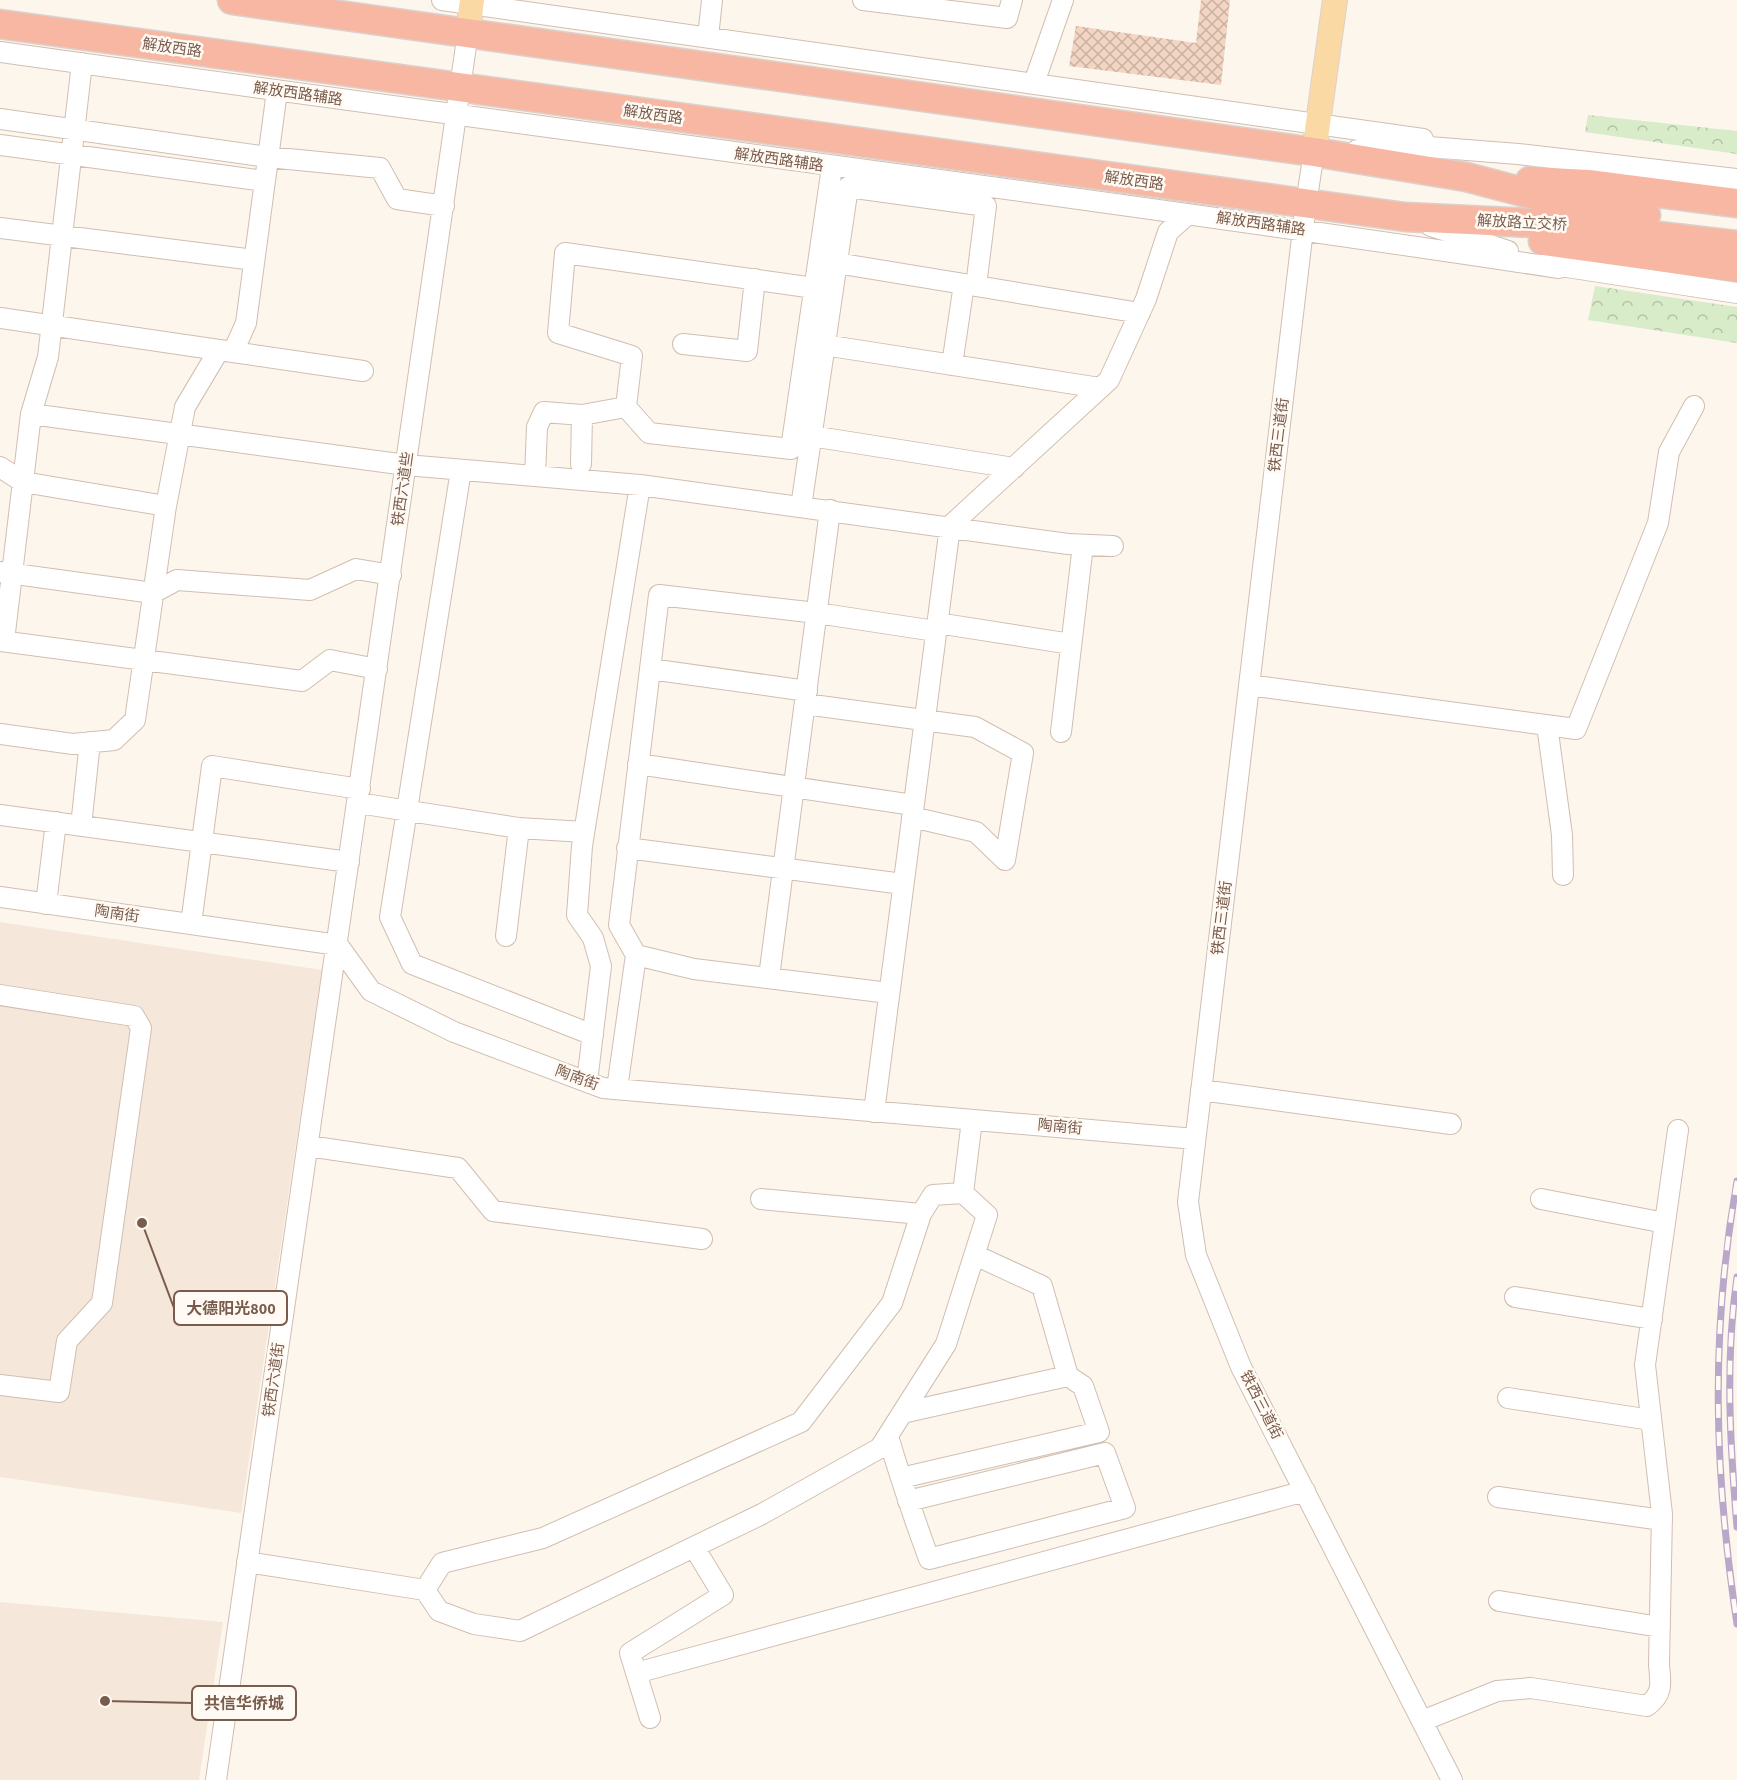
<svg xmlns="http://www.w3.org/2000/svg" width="1737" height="1780" viewBox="0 0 1737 1780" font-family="'Source Sans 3','Noto Sans SC',sans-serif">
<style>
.residential{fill:#f5e8da}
.forest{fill:url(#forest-crowns)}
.building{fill:url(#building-cross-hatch)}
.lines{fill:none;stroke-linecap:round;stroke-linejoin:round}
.minor-casing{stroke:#d1beb0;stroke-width:22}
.major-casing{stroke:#dad1cd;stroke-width:26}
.highway-casing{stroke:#dad1cd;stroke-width:31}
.minor{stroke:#fff;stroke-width:20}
.major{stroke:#fbd9a5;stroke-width:24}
.highway{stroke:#f7b7a3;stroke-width:28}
.rail-casing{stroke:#b9a8c9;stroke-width:7}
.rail{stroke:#fffaf3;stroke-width:4.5;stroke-dasharray:14;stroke-linecap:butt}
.labels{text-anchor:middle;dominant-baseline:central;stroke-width:5;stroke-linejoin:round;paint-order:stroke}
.street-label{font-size:15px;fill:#7a5c4d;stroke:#fffaf3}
.leader{fill:none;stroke:#7a5c4d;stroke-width:2}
.callout-dot{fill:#7a5c4d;stroke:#fffaf3;stroke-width:2}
.callout{fill:#fffaf3;stroke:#7a5c4d;stroke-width:2}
.callout-label{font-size:16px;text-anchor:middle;font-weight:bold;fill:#7a5c4d}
</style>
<defs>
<pattern id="forest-crowns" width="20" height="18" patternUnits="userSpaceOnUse" patternTransform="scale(1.5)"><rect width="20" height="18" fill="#d8ecc9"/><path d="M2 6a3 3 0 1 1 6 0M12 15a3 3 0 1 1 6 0" fill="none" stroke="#b4c2a5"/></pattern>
<pattern id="building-cross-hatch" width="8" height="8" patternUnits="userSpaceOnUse" patternTransform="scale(1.5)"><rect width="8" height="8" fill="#f3d5c3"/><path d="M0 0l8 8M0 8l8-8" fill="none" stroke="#cab0a1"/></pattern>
</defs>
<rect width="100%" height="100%" fill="#fdf6ec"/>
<!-- residential -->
<path class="residential" d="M0,922L322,970L241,1513L0,1477Z
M0,1602L223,1622L199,1780H0Z"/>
<!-- forest -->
<path class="forest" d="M1588,115L1737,131V154L1585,132Z
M1595,286L1737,307V343L1588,320Z"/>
<!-- building -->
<path class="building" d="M1201,0H1230L1221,85L1069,66L1076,26L1196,43Z"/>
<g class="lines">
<!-- minor casing -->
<g class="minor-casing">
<path id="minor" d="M442,0L1423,139
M863,0L1007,18L1012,0
M708,37L712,0
M0,52C519,125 1040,190 1559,268
M1034,83L1063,0
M0,119L268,157L380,168L397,199L444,206
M0,145L264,181
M1357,150L1429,147L1518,154L1737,179
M1325,151L1314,152L1306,204L1188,1202L1196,1255L1241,1367L1452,1780
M1431,226L1508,251
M0,228L254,260
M836,263L1140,313
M1547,264L1737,293
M814,288L565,253L558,333L632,356L626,407L649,433L791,449L832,167
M0,318L219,350
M683,344L747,351L755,279
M824,345L1100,388
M233,352L363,371
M952,365L964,284
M31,414L406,465L640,485L1068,544L1113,546
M811,436L1014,468
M581,464L582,415
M0,467L23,482L166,506
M461,470L390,917L412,964L593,1035
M535,476L537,427L544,412L582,415L626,407
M801,507L848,187L986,206L976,286
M0,572L153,593L177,580L310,590L356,569L391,575
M937,623L1071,644
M0,641L302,681L330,660L377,669
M4,641L31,414L48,357L82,63
M650,669L807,691
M1249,685L1576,729L1658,523L1669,452L1694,406
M805,704L975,727L1023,753L1005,860
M1547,725L1562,835L1563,875
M1061,732L1083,545
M0,734L73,744L114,740L135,720L166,506L185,407L219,350L233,352L246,323L277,91
M638,764L913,805
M358,803L519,828
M0,815L349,862
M912,817L976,832L1005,860
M81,826L90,742
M627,848L903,884
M0,897L338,945L371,991L454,1032L603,1088L1195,1139
M46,904L56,822
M191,924L212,766L360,789
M506,936L519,828L584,832
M636,955L694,969L889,993
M769,977L830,510
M0,995L134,1016L141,1028L102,1303L67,1341L59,1392L0,1385
M587,1082L601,966L593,938L577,915L582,846L640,485
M617,1089L636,955L619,925L659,595L817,613L935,631
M1201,1090L1451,1124
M874,1112L950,526L1109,380L1146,299L1168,232L1188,214
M308,1146L458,1168L493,1211L702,1239
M963,1193L987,1215L946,1344L880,1448L762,1514L520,1631L474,1624L439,1611L425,1590L442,1563L543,1538L801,1422L892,1303L921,1214L933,1195Z
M963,1193L972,1120
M761,1199L921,1214
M1541,1199L1665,1223
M1515,1297L1652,1319
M1508,1398L1651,1420
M902,1413L1068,1376
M888,1436C900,1477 914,1518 929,1559L1125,1508L1105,1453L908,1501
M901,1478L1099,1432L1083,1386L1068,1376L1042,1286L975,1255
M1498,1497L1662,1520
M247,1562L425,1590
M1499,1601L1660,1627
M636,1673L1305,1491
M650,1718L630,1653L723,1595L694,1547
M1422,1721L1497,1691L1531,1688L1647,1706C1663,1694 1661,1684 1659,1665L1662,1514L1645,1365L1678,1130
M216,1780L468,32"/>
</g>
<!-- major casing -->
<g class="major-casing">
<path id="major" d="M468,32L472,0
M1314,152L1335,0"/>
</g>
<!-- highway casing -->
<g class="highway-casing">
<path id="highway" d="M232,0L1314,152L1466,177L1577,206L1646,215
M0,24L1405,217L1555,224L1737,245
M1530,181L1588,184L1737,203
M1543,241L1737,268"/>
</g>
<!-- minor -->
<use href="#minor" class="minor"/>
<!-- major -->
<use href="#major" class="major"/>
<!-- highway -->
<use href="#highway" class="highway"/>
<!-- rail casing -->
<g class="rail-casing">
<path id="rail" d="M1737,1181C1710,1333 1714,1472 1737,1624
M1737,1277C1725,1360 1730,1444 1737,1527"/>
</g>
<!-- rail -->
<use href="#rail" class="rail"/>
</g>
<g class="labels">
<!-- street labels -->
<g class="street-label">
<text transform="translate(172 48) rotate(8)">解放西路</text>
<text transform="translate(298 94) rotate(8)">解放西路辅路</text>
<text transform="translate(653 115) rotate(8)">解放西路</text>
<text transform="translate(779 160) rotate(8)">解放西路辅路</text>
<text transform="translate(1134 181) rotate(8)">解放西路</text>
<text transform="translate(1522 223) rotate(3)">解放路立交桥</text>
<text transform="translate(1261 224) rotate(8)">解放西路辅路</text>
<text transform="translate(1279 435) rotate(-83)">铁西三道街</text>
<text transform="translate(403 489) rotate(-82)">铁西六道些</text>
<text transform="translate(117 914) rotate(8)">陶南街</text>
<text transform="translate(1222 918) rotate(-83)">铁西三道街</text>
<text transform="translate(577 1078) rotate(20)">陶南街</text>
<text transform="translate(1060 1127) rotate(5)">陶南街</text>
<text transform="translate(274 1380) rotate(-82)">铁西六道街</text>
<text transform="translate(1261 1405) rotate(63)">铁西三道街</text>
</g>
</g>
<!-- callouts -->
<path class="leader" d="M142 1223L174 1308M105 1701L192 1703"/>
<g class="callout-dot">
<circle cx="142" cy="1223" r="6"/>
<circle cx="105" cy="1701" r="6"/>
</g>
<g class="callout">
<rect x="174" y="1291" width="113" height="34" rx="6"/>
<rect x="192" y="1686" width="104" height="34" rx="6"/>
</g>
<g class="callout-label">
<text x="231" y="1314">大德阳光800</text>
<text x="244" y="1709">共信华侨城</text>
</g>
</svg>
